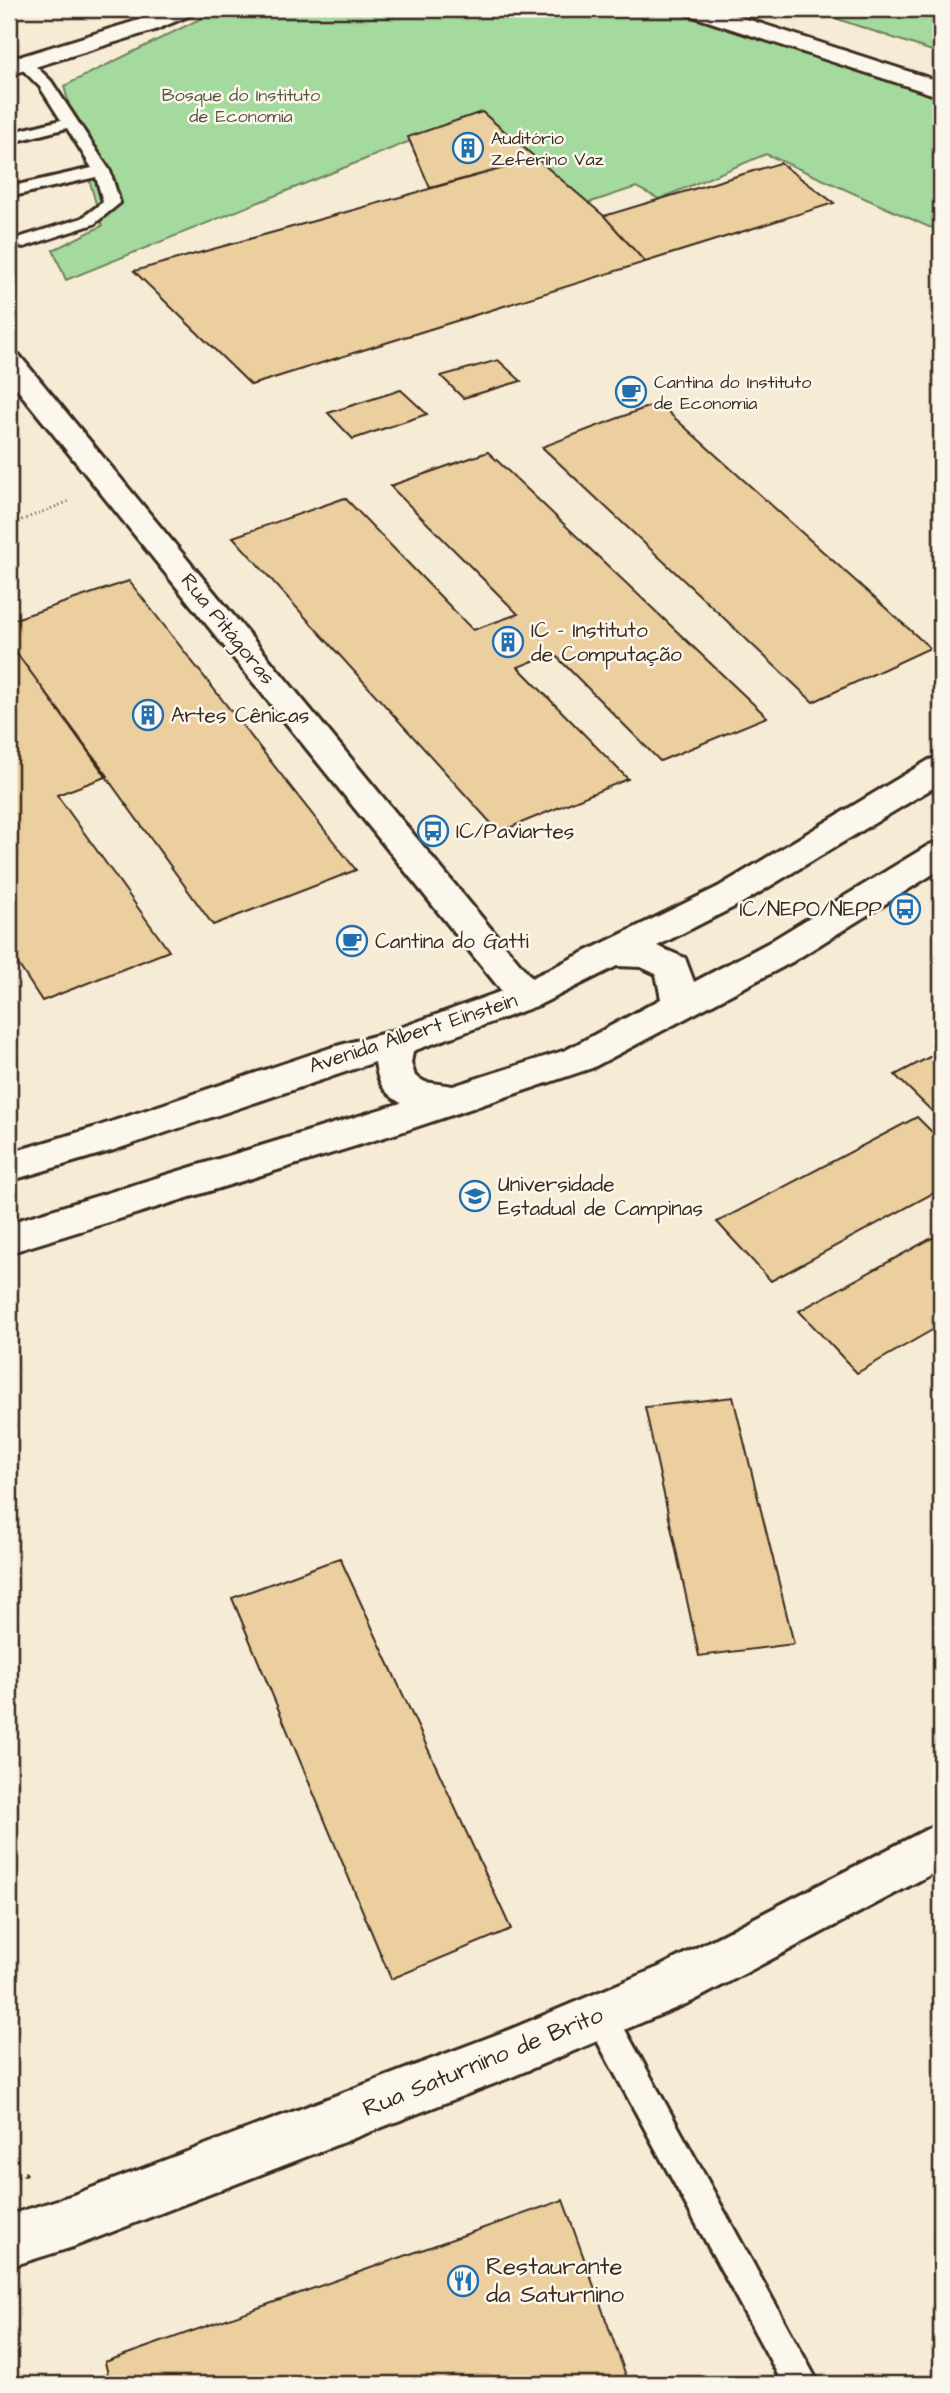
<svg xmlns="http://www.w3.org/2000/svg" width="950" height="2393" viewBox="0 0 950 2393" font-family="'Architects Daughter',sans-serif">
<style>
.built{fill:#f6ebd5}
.green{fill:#a4da9e;stroke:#70825e;stroke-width:2}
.building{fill:#eccf9f;stroke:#3b2a1e;stroke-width:2}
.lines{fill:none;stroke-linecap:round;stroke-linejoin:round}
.service-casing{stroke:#3b2a1e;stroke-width:6}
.minor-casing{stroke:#3b2a1e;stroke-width:6}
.tertiary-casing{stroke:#3b2a1e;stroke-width:6}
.path-far1{stroke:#3b2a1e;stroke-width:2.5;stroke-dasharray:1 3.5;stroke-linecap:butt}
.path{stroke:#3b2a1e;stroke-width:5;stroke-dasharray:2 6;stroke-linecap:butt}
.service{fill:#fbf7ec;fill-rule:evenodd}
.minor{fill:#fbf7ec;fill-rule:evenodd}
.tertiary{fill:#fbf7ec;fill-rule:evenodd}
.labels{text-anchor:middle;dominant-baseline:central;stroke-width:5;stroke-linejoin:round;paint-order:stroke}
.far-park-label{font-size:18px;fill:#55563e;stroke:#fbf7ec}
.far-poi-label{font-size:18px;fill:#3b2a1e;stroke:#fbf7ec;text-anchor:start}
.street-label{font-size:21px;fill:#3b2a1e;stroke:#fbf7ec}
.poi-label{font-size:21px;fill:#3b2a1e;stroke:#fbf7ec;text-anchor:start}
.near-street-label{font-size:24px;fill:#3b2a1e;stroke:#fbf7ec}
.near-poi-label{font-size:24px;fill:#3b2a1e;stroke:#fbf7ec;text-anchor:start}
</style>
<rect width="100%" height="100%" fill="#fbf7ec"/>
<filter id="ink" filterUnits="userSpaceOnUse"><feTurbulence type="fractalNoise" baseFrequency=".0143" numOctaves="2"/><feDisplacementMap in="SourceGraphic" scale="14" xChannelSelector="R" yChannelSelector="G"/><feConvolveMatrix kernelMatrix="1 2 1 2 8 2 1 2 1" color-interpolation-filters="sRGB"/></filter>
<g filter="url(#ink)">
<!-- built -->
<path class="built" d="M9,9H941V2384H9Z"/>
<!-- green -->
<path class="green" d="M220,9H680L941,95V228L929,227L766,154L659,199L636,187L588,203L482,112L66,280L53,250L102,226L64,86Z
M808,9H941V54Z"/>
<!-- building -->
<path class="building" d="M482,112L537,159L430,188L408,137Z
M537,159L604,216L645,262L251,385L134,271Z
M780,163L834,203L645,262L604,216Z
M498,360L521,381L463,398L441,376Z
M401,390L427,414L353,439L328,413Z
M658,403L930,648L813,702L542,447Z
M488,452L767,717L660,761L553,653L518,667L628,779L499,832L233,537L345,498L473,630L518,614L390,486Z
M129,581L356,870L213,925L9,642V621Z
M17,654L108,776L57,795L169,951L42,1001L9,950V657Z
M941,1051V1120L895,1075Z
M917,1117L941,1141V1189L771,1281L717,1222Z
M941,1233V1325L857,1373L799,1311Z
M733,1397L794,1644L699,1656L645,1407Z
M340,1558L511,1929L391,1979L232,1598Z
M563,2200L629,2384H110L105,2362Z"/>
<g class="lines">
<!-- service casing -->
<g class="service-casing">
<path id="service" d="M24,58L29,60L51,81L110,171L120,203L94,224L24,247L18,246L16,242L18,238L82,218L103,202L96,177L9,197V187L92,168L67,128L9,143V133L61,120L40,87L16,63Z
M600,2000L611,2004L819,2384H783L589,2026L584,2015L589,2004Z"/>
</g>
<!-- minor casing -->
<g class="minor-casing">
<path id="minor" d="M682,9H716L941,82V97L686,14Z
M9,353L19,355L539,987L544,996L539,1005L526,1009L513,1005L9,379Z
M941,1822V1869L693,2001L514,2076L73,2247L9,2267V2215L73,2195L511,2029L659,1967Z"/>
</g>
<!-- tertiary casing -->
<g class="tertiary-casing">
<path id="tertiary" d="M166,9H197L193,14L155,30L9,75V60L139,20Z
M941,757V783L742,903L657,946L685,958L694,982L766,944L929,845L941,841V869L792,962L592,1068L401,1132L9,1253V1223L401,1103C383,1092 378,1083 375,1062L114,1150L9,1181V1153L93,1128L333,1047L389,1032L513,987L718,887L929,760ZM617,966L641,967L656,974L661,999L566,1050L453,1086L425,1082L415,1076L411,1063L413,1051L539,1005Z"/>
</g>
<!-- path-far1 -->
<path class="path-far1" d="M9,525L70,501"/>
<!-- path -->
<path class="path" d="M9,2178L25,2174L26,2181"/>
<!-- service -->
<use href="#service" class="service"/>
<!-- minor -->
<use href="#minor" class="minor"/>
<!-- tertiary -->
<use href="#tertiary" class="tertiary"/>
</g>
</g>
<!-- icons -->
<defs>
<g id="building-ring" transform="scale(1.575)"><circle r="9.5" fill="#fbf7ec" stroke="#1f6fb2" stroke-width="1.5"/><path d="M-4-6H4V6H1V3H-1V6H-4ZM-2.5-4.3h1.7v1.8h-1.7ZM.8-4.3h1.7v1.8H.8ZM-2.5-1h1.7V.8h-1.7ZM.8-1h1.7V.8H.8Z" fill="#1f6fb2"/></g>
<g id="cafe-ring" transform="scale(1.575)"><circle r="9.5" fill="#fbf7ec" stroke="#1f6fb2" stroke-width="1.5"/><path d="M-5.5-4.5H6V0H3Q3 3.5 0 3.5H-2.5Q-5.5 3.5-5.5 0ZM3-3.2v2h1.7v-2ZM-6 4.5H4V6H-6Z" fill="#1f6fb2"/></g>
<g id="bus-ring" transform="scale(1.575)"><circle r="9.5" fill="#fbf7ec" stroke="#1f6fb2" stroke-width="1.5"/><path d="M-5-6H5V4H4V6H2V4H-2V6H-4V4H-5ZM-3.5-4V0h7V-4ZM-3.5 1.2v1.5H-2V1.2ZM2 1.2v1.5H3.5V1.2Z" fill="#1f6fb2"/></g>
<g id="university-ring" transform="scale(1.575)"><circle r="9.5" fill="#fbf7ec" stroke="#1f6fb2" stroke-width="1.5"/><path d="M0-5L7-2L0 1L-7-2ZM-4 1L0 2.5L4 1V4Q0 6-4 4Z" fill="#1f6fb2"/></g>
<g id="restaurant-ring" transform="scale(1.575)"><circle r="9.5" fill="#fbf7ec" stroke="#1f6fb2" stroke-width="1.5"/><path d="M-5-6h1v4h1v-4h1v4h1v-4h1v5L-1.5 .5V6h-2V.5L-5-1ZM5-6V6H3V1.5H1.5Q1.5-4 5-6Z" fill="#1f6fb2"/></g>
</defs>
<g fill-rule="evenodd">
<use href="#building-ring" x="468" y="148"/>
<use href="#cafe-ring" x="631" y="392"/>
<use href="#building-ring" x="508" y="642"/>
<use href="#building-ring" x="148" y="715"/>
<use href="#bus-ring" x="433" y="831"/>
<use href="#bus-ring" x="905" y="909"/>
<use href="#cafe-ring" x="352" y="941"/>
<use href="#university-ring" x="475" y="1196"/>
<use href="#restaurant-ring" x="463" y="2281"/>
</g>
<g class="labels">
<!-- far-park labels -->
<g class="far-park-label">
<text x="241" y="95">Bosque do Instituto<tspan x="241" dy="21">de Economia</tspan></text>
</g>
<!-- far-poi labels -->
<g class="far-poi-label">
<text x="491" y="138">Auditório<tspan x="491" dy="21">Zeferino Vaz</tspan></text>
<text x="654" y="382">Cantina do Instituto<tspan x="654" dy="21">de Economia</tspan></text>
</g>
<!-- street labels -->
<g class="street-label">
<text transform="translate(228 629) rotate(51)">Rua Pitágoras</text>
<text transform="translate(413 1033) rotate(-18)">Avenida Albert Einstein</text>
</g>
<!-- poi labels -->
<g class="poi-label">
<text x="531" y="630">IC - Instituto<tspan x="531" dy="24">de Computação</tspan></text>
<text x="171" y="715">Artes Cênicas</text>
<text x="456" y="831">IC/Paviartes</text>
<text x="882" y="909" text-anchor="end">IC/NEPO/NEPP</text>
<text x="375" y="941">Cantina do Gatti</text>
<text x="498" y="1184">Universidade<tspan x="498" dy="24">Estadual de Campinas</tspan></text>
</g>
<!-- near-street labels -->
<g class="near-street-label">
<text transform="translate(483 2062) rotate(-22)">Rua Saturnino de Brito</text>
</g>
<!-- near-poi labels -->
<g class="near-poi-label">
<text x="486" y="2267">Restaurante<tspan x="486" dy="28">da Saturnino</tspan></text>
</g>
</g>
<!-- margin -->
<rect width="950" height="2393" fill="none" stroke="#fbf7ec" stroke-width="35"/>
<rect x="18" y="18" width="915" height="2358" fill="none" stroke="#3b2a1e" stroke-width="2.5" filter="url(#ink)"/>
</svg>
